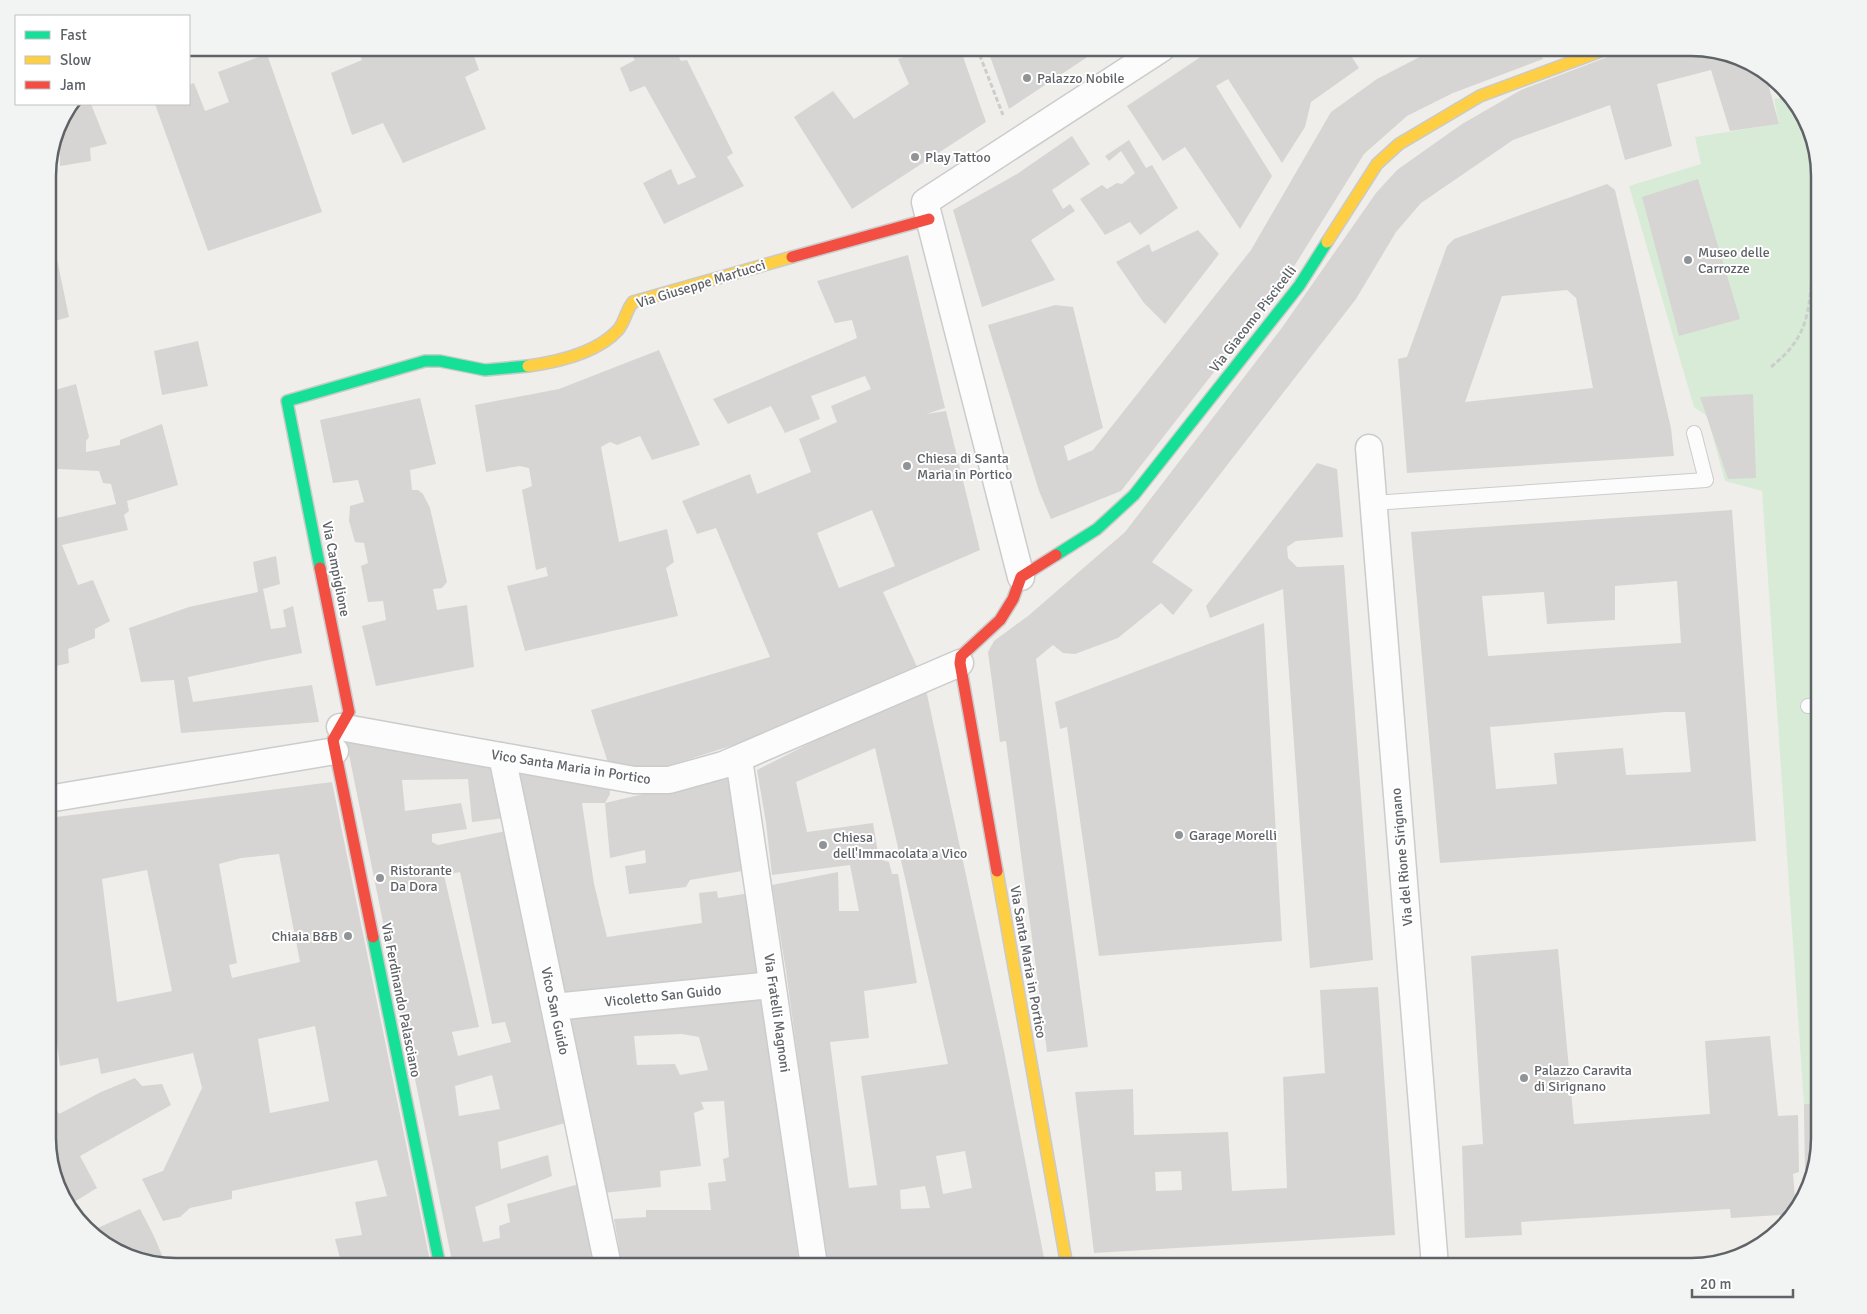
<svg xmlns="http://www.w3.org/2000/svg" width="1867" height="1314" viewBox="0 0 1867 1314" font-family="Signika,sans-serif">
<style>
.green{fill:#d8ebd6}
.building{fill:#d6d5d3;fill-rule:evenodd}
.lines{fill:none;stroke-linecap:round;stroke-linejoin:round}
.lane-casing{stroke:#cbcccc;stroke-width:16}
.street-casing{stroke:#cbcccc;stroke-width:29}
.fast-casing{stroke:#cacacb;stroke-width:14}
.slow-casing{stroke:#cacacb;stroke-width:14}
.jam-casing{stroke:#cacacb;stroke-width:14}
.path{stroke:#cacfcc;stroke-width:3;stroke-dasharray:5 2.5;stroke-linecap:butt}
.lane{stroke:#fdfcfc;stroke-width:14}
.street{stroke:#fdfcfc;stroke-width:26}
.fast{stroke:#16e098;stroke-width:11}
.slow{stroke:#ffcf43;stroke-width:11}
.jam{stroke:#f24e42;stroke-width:11}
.poi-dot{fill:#919496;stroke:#fff;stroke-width:2}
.labels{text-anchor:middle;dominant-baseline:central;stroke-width:4;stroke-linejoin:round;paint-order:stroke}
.poi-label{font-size:14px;fill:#5f6368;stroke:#fff;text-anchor:start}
.street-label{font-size:14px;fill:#5f6368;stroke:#fff}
.rim{fill:none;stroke:#5f6368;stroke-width:2.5}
</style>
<rect width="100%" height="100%" fill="#efeeea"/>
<!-- green -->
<path class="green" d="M1788,97L1806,119L1819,176V1138L1814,1171L1805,1170L1804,1104L1762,491L1725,481L1707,416L1694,407L1629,186L1701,164L1695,137L1779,124L1774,99Z"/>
<!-- building -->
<path class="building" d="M357,48H471L479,70L465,77L486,129L403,163L383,123L352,135L331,73L362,60Z
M636,48H674L681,61L687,60L733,153L727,157L744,186L664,224L643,183L671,169L678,185L696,177L645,86L630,92L620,68L635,60L629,51Z
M929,48H960L986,122L852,209L794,117L833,91L854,119L909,84L898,59Z
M987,48H1101L1009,109Z
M1214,48H1346L1359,68L1311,102L1305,127L1282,163L1228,79L1216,86L1272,176L1240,229L1185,147L1163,161L1127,106Z
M1437,48H1538L1543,59L1453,93L1407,116L1364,154L1285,281L1121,491L1051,519L1039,491L988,325L1055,305L1073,307L1103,428L1064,446L1068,461L1093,450L1251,250L1331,112L1377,79Z
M1631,48H1691L1732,54L1765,72L1779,124L1730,131L1711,70L1657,84L1672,146L1625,160L1610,105L1513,140L1421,203L1396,232L1356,299L1152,562L1193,590L1173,615L1161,603L1118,638L1075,654L1063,653L1053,645L1036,659L1088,1047L1047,1052L1006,741L1000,742L988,652L994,641L1028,616L1125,532L1281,329L1376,193L1397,170L1462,124L1521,90Z
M267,54L322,212L208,251L155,104H189V85L194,83L205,111L229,102L218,72Z
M73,104H91L107,144L90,148L91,161L60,166V156L51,157L61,119Z
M1072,136L1090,164L1052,190L1063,209L1070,204L1075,211L1031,240L1055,280L982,307L953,210L1017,174Z
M1129,140L1146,168L1152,165L1178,208L1140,235L1130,222L1105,235L1080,199L1102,185L1107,189L1117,183L1122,184L1135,173L1121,151L1109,161L1105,156Z
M1698,179L1740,319L1679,336L1642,197Z
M1607,184L1615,190L1671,428L1674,456L1407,473L1398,359L1407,357L1447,246L1454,239ZM1567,290L1576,298L1593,388L1465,402L1502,296Z
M48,216L69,317L48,323Z
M1198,230L1219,254L1165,324L1144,303L1116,262L1149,244L1152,252Z
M908,255L945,408L926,414L946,411L980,550L883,592L918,669L802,723L671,765L640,772L610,769L591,710L770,657L716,528L697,534L682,501L750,474L757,494L811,472L799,439L837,422L831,406L871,389L865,376L811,396L820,419L785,433L771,406L728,424L713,399L857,338L852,320L835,323L817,281ZM872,510L895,566L839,588L817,533Z
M198,341L208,386L162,395L154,351Z
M659,350L700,445L652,460L640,436L617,445L610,442L601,447L619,542L667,529L674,562L666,568L678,616L525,651L507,586L548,576L546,567L536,570L522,490L532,486L529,468L520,466L486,472L475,405L559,389Z
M76,384L89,437L86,441V452L120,445V440L162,424L178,485L127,501L129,511L124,515L128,530L62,545L78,585L93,580L110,621L95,629V638L68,649L69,663L48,668V520L116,504L111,484L103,483L99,471L59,469L48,473V392Z
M1753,394L1756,478L1728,479L1700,397Z
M420,398L436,464L410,470L412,490H418L423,494L430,508L447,582L442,588L433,589L437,610L467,605L474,667L376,686L362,626L386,620L383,601L368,602L361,566L368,563L364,543L355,542L349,521L350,506L364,502L358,480L333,483L320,420Z
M1317,463L1337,469L1343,537L1296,541L1287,547L1288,558L1297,567L1344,565L1373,960L1310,968L1283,589L1210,618L1206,606Z
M1812,498H1819V678L1817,679Z
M1732,510L1756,841L1440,863L1411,532ZM1677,581L1681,643L1488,656L1482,596L1544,592L1547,624L1615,620V586ZM1666,712H1685L1691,772L1626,775L1623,748L1554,753L1557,784L1496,789L1490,727Z
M276,556L280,584L263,589L271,629L286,627L283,610L293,606L302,653L188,677L193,702L312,685L319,722L181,733L174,680L141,682L129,628L189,607L258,592L253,562Z
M1264,623L1282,941L1099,956L1067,727L1060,729L1055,702Z
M925,685L1005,1056L1044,1258L931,1266H826L786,971L772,885L838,872L839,911H859L850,865L772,875L766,823L757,770ZM875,748L948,1064L861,1076L877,1185L849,1188L830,1042L869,1038L864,991L917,983L898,874H892L889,862L879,859L873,823L807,832L796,782ZM965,1151L972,1188L943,1194L936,1156ZM925,1186L930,1208L901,1209L900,1190Z
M346,740L493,761L505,818L472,822L468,779L402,780L405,811L461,803L467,829L432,834V842L438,845L506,831L553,1056L550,1059L565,1123L498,1142L501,1169L548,1155L552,1176L475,1207L483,1242L500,1238L499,1226L510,1222L507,1204L579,1184L598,1266H453ZM460,872L492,1024L505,1022L511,1042L458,1056L452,1032L479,1027L444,875ZM492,1075L500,1109L459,1116L455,1086Z
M516,768L609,784L610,794L605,803H582L594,884L607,937L702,923L699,893L717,891L718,898L750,893L761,976L563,999Z
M733,773L748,870L690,880L686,887L629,894L625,866L646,863L645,850L610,858L605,803Z
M332,782L431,1266H342L335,1239L362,1235L355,1202L387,1196L377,1160L232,1191V1199L190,1208L180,1217L163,1221L142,1179L163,1171L202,1088L193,1053L101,1074L98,1058L60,1066L48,975V818ZM279,854L300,962L232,978L229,965L237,963L219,864L241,858ZM147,870L172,991L117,1002L102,879ZM315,1026L329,1101L270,1113L258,1039Z
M1558,949L1574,1124L1710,1114L1705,1041L1770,1036L1778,1116L1798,1115L1799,1172L1793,1174L1796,1210L1794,1214L1731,1218L1730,1209L1521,1222L1522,1235L1465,1238L1462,1146L1483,1144L1471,956Z
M1378,987L1395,1235L1094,1253L1075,1092L1133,1089L1134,1135L1228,1132L1232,1191L1287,1188L1283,1077L1325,1073L1320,990ZM1181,1171L1182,1190L1156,1191L1155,1172Z
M763,995L799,1266H622L614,1219L646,1217V1210H711L708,1183L726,1181L723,1159L729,1157L724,1101L701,1102L704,1109L694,1113L701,1166L660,1171L661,1187L603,1193L567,1014ZM682,1034L699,1037L708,1070L680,1075L675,1064L637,1065L634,1036Z
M135,1078L142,1086L162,1084L171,1105L80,1156L97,1188L69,1205L61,1195L48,1146V1114L56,1109L59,1114L101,1092Z
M1804,1104H1819V1138L1814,1171L1805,1170Z
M140,1209L154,1236L166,1265L135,1260L98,1240L91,1231Z"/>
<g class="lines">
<!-- lane casing -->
<g class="lane-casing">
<path id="lane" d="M1373,503L1706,480L1694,433
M1808,706L1819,705"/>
</g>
<!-- street casing -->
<g class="street-casing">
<path id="street" d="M1369,448L1435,1266
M1021,577L925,202L1162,48
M340,727L634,780H669L723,765L960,663
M502,756L608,1266
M739,759L814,1266
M48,799L335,751
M554,1007L772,985"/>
</g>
<!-- fast casing -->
<g class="fast-casing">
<path id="fast" d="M1056,555L1097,529L1134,495L1299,286L1327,242
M320,568L287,401L425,361H440L485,370L528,366
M373,937L440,1266"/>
</g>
<!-- slow casing -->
<g class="slow-casing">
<path id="slow" d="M1327,242L1377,164L1399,144L1480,96L1609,48
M528,366C557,362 597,353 618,330C625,322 626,310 633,302L792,257
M997,871L1067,1266"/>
</g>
<!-- jam casing -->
<g class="jam-casing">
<path id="jam" d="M792,257L929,219
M320,568L349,712L333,740L373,937
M997,871L960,663L961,656L1000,620L1013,599L1021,577L1056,555"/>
</g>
<!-- path -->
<path class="path" d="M977,48L1003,115
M1771,367C1788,353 1800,340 1806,318C1812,298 1809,279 1819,262"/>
<!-- lane -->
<use href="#lane" class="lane"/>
<!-- street -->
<use href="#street" class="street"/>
<!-- fast -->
<use href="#fast" class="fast"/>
<!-- slow -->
<use href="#slow" class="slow"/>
<!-- jam -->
<use href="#jam" class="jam"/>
</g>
<!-- markers -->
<g class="poi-dot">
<circle cx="1027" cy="78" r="5"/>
<circle cx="915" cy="157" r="5"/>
<circle cx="1688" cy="260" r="5"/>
<circle cx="907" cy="466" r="5"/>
<circle cx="1179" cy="835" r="5"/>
<circle cx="823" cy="845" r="5"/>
<circle cx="380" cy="878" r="5"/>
<circle cx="348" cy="936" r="5"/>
<circle cx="1524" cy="1078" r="5"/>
</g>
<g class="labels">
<!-- poi labels -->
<g class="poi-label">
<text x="1037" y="78">Palazzo Nobile</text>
<text x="925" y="157">Play Tattoo</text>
<text x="1698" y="252">Museo delle<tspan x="1698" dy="16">Carrozze</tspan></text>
<text x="917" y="458">Chiesa di Santa<tspan x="917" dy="16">Maria in Portico</tspan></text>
<text x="1189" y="835">Garage Morelli</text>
<text x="833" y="837">Chiesa<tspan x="833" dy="16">dell'Immacolata a Vico</tspan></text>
<text x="390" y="870">Ristorante<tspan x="390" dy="16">Da Dora</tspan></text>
<text x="338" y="936" text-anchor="end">Chiaia B&amp;B</text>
<text x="1534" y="1070">Palazzo Caravita<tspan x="1534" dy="16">di Sirignano</tspan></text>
</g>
<!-- street labels -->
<g class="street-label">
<text transform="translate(701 284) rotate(-17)">Via Giuseppe Martucci</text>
<text transform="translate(1253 319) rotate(-52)">Via Giacomo Piscicelli</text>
<text transform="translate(336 569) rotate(79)">Via Campiglione</text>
<text transform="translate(571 767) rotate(9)">Vico Santa Maria in Portico</text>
<text transform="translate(1402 857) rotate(-95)">Via del Rione Sirignano</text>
<text transform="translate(1028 962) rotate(80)">Via Santa Maria in Portico</text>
<text transform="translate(663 996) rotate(-6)">Vicoletto San Guido</text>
<text transform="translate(401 1000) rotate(79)">Via Ferdinando Palasciano</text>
<text transform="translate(555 1011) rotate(78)">Vico San Guido</text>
<text transform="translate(777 1013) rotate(82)">Via Fratelli Magnoni</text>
</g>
</g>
<!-- crop -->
<path d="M0 0H1867V1314H0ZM176 56H1691A120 120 0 0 1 1811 176V1138A120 120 0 0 1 1691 1258H176A120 120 0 0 1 56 1138V176A120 120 0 0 1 176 56Z" fill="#f2f3f3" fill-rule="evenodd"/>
<path class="rim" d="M176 56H1691A120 120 0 0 1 1811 176V1138A120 120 0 0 1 1691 1258H176A120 120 0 0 1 56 1138V176A120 120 0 0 1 176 56Z"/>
<!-- legend -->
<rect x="15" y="15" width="175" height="90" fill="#ffffff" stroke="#bfc1c3"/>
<rect x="25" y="31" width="25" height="8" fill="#16e098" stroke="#bfc1c3"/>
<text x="60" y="40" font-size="15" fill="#5f6368">Fast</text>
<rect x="25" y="56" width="25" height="8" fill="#ffcf43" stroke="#bfc1c3"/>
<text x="60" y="65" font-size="15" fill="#5f6368">Slow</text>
<rect x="25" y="81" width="25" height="8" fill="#f24e42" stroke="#bfc1c3"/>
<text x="60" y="90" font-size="15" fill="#5f6368">Jam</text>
<!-- scale -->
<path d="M1692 1289v8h101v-8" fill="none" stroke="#5f6368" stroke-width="2.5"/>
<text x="1700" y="1289" font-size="15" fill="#5f6368" stroke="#ffffff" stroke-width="4" paint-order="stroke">20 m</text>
</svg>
